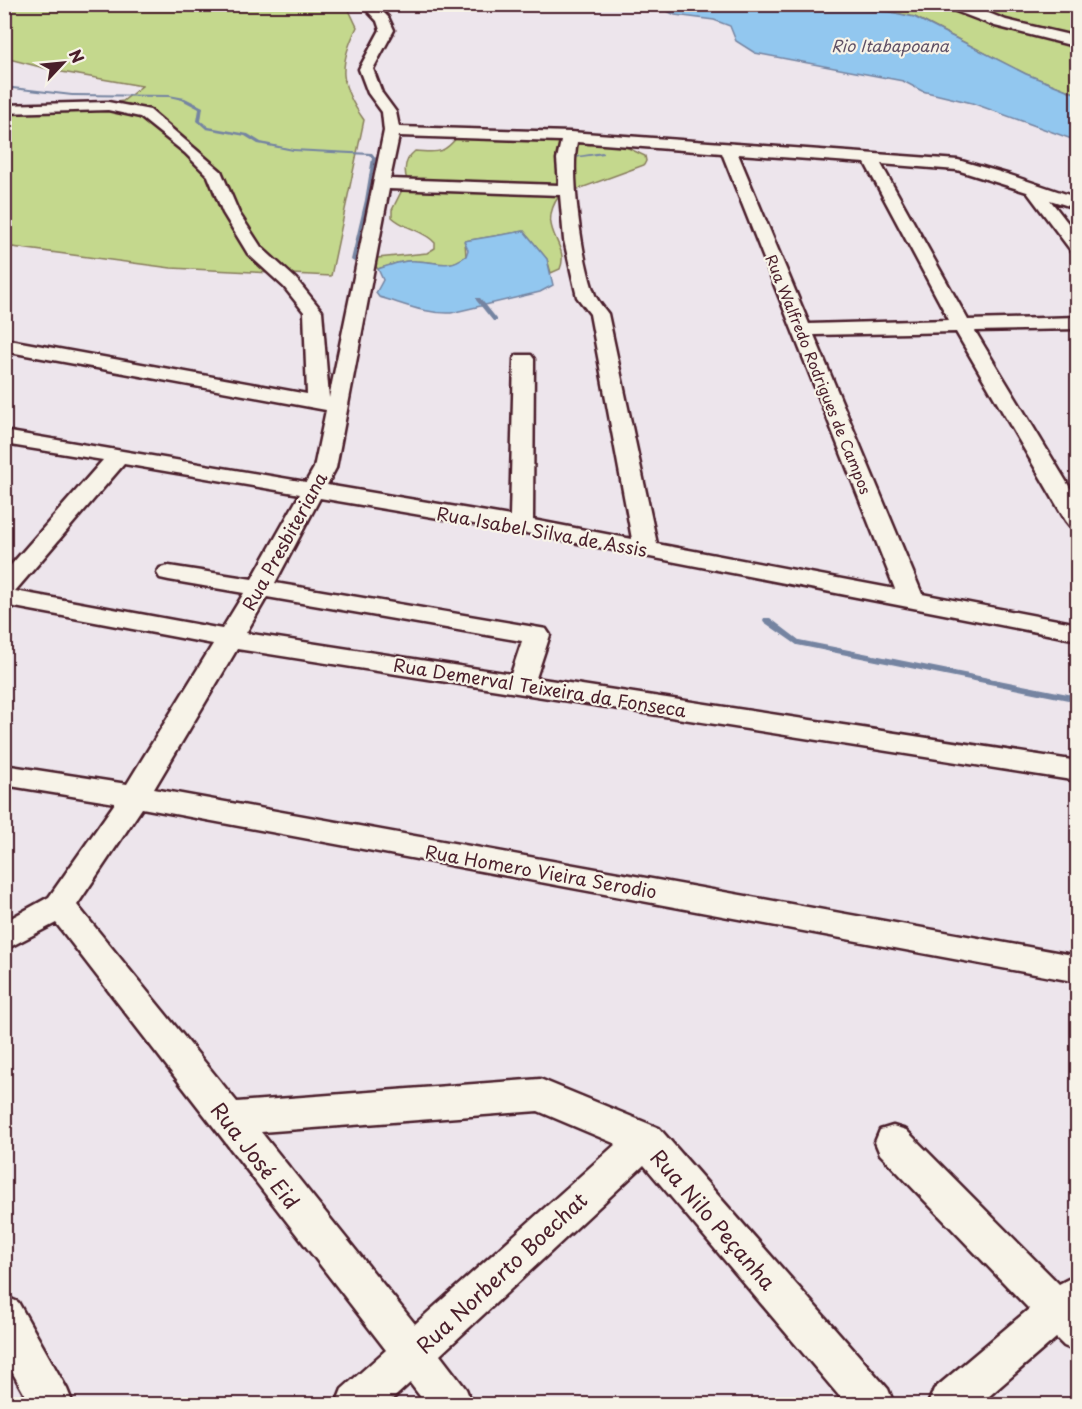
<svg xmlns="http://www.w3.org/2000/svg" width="1082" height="1409" viewBox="0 0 1082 1409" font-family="'Playpen Sans',sans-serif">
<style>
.green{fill:#c4d88d;stroke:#877c5c;stroke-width:1.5}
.water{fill:#92c7ef;stroke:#7584a1;stroke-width:1.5}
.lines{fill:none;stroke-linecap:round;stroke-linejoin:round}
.stream{fill:#7584a1;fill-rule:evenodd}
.minor-casing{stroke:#4a1f2b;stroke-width:5}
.tertiary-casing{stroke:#4a1f2b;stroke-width:5}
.minor{fill:#f7f3e8;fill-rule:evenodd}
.tertiary{fill:#f7f3e8;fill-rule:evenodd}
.labels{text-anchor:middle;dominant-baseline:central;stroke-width:4.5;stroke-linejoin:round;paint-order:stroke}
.far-street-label{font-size:15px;fill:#4a1f2b;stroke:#f7f3e8}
.far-water-label{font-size:16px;font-style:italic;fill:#605166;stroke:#f7f3e8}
.street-label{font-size:18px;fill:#4a1f2b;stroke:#f7f3e8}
.near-street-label{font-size:21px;fill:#4a1f2b;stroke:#f7f3e8}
</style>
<rect width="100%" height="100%" fill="#ede5ec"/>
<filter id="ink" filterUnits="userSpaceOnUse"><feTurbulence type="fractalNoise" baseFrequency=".0167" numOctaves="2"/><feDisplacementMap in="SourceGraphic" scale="12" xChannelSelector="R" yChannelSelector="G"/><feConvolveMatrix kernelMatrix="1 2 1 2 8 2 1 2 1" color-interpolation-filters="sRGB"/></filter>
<g filter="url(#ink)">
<!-- green -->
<path class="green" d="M5,5H344L348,8L357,27C338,66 339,85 364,120L331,276L171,268L5,246V109L79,108L123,101L142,86L56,71L5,58Z
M807,5H1077V94L1026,74L915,17L890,12Z
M497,135L577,144L624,146L645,156L646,161L644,165L633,169L559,196C535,230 571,244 560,269L551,273L547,259L524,231L465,241L466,256C447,270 436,261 416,261C403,260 390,265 378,269L371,262L377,258L427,253L435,248V243C424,230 404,229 392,217V210L407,180C403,168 405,159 415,151C438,152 443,155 458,136Z"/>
<!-- water -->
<path class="water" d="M655,5H807L890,12L914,17L1026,74L1077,94V141L972,103L922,91L903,81L755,53L736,41L730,26L714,20L675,15Z
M524,231L547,259L553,285L540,292L451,313C425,314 404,304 379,297L376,293L383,280L378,269C390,265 403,260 416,261C436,261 447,270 466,256L468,250L464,241Z"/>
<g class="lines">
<!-- stream -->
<path class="stream" d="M4,86L72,94L169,95L185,98L203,107L201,121L209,127L248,134L261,142L293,149L372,153L376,158L371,200L357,260L354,262L351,260L365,200L372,158L369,155L293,151L258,144L245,136L206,129L197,121L199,109L182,100L169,97L72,96L4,88Z
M602,152L604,153V154L574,158L572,157Z
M476,298H480L497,319V321H493L476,300Z
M764,618H770L799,640L1078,696V702L797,645L764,622L763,620Z"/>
<!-- minor casing -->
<g class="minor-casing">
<path id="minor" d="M361,4H375L388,17L394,30L373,69L382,93L396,112L399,127L570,132L958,160L1010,175L1078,198V209L1050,200L1078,236V253L1072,252L1027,192L957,170L881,164L968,320L1078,317V329L975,331L1078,501V528L1070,526L1066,521L956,332L814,335L922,594L1078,624V640L521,532L320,498L275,583L546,629L550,635L536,678L1078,761V781L237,649L154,789L1078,956V982L142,808L77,905L237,1102L540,1079L659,1128L888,1389L894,1404H846L644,1165L440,1355L466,1389L472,1404H426L410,1383L387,1404H336L342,1389L386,1350L56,923L4,950V922L49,897L115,803L4,785V765L127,784L213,644L4,605V573L103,460L4,444V431L306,482L314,468L326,410L4,351V339L307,394L304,312L284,287L248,254L223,213L208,176L185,153L140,117L108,110L4,113V105L108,102L145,109L150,110L221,171L239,213L261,247L296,279L322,311L329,398L384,131L382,112L368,93L359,69L380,30L377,21ZM399,136L561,141L557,159L559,185L390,179ZM577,142L722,153L895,589L657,544L608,314C604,308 598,302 595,295C582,263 570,174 577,142ZM738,154L865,163L949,320L809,324ZM389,189L560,195L564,240L577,297L590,314L632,539L533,520L534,359L531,355H517L514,359L510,516L327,485L336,468ZM124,464L300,494L252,579L169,566L160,568L157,573L160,578L169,580L244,593L222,629L15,591ZM267,597L522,641L511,674L246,633ZM538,1111L616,1144L415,1324L261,1132Z
M893,1126L906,1130L1059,1284L1078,1274V1352L1064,1346L1056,1338L980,1404H928L934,1389L1029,1309L880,1154L875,1142L880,1130Z
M4,1296L18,1302L67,1389L73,1404H30L4,1357Z"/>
</g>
<!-- tertiary casing -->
<g class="tertiary-casing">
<path id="tertiary" d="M943,4H966L1006,20L1078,37V47L995,26L945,7Z"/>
</g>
<!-- minor -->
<use href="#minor" class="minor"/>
<!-- tertiary -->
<use href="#tertiary" class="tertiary"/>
</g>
</g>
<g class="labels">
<!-- far-street labels -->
<g class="far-street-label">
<text transform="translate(819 374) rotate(68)">Rua Walfredo Rodrigues de Campos</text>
</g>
<!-- far-water labels -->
<g class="far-water-label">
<text x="890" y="45">Rio Itabapoana</text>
</g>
<!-- street labels -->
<g class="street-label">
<text transform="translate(542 531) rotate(10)">Rua Isabel Silva de Assis</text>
<text transform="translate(284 541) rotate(-61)">Rua Presbiteriana</text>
<text transform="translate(540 687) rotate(9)">Rua Demerval Teixeira da Fonseca</text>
<text transform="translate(541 871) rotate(10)">Rua Homero Vieira Serodio</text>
</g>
<!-- near-street labels -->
<g class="near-street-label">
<text transform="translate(256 1155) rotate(52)">Rua José Eid</text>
<text transform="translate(714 1219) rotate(49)">Rua Nilo Peçanha</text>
<text transform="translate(501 1272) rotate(-43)">Rua Norberto Boechat</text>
</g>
</g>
<!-- margin -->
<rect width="1082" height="1409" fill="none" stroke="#f7f3e8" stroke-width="24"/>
<rect x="12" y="12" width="1058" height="1385" fill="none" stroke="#4a1f2b" stroke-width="2" filter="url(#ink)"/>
<!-- north arrow -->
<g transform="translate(63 63) rotate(64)" stroke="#f7f3e8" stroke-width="4.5" paint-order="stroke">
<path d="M0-4.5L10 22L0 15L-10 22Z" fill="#4a1f2b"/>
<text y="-9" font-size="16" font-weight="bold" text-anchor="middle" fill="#4a1f2b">N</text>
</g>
</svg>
